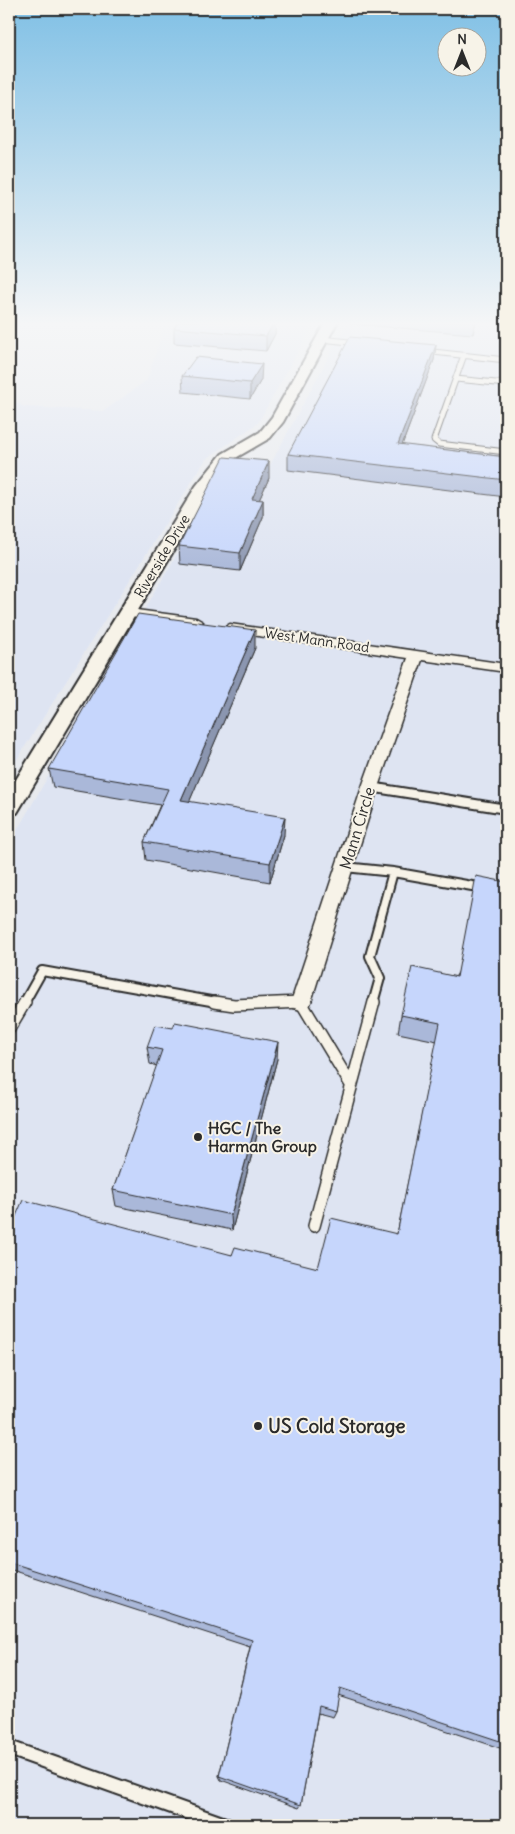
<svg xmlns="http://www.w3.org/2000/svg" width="515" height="1834" viewBox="0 0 515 1834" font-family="Delius,sans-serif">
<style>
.built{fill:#dee4f2}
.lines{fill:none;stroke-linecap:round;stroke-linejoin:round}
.service-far3-casing{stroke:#2b2b2b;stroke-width:7}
.service-far2-casing{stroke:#2b2b2b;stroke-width:12}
.service-far1-casing{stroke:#2b2b2b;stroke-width:14}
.service-casing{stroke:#2b2b2b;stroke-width:18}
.minor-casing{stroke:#2b2b2b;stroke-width:3}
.tertiary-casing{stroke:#2b2b2b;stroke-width:4}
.service-far3{stroke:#f7f3e8;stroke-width:5}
.service-far2{stroke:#f7f3e8;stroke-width:8}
.service-far1{stroke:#f7f3e8;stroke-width:11}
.service{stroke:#f7f3e8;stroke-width:14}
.minor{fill:#f7f3e8;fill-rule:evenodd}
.tertiary{fill:#f7f3e8;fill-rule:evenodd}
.wall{fill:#aab8d9;stroke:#2b2b2b}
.shaded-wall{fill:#8b96b0;stroke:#2b2b2b}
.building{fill:#c6d6fc;stroke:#2b2b2b}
.poi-dot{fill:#2b2b2b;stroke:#f7f3e8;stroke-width:2}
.labels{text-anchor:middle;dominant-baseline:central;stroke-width:4;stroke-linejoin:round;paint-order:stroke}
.far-street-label{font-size:14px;fill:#2b2b2b;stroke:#f7f3e8}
.street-label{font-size:16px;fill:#2b2b2b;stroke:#f7f3e8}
.poi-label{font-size:16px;font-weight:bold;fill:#2b2b2b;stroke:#f7f3e8;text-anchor:start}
.near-poi-label{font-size:19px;font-weight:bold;fill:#2b2b2b;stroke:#f7f3e8;text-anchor:start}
</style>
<rect width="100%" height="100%" fill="#e8eaee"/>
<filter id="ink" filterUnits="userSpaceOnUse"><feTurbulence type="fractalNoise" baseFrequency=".02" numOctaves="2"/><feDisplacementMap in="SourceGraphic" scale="10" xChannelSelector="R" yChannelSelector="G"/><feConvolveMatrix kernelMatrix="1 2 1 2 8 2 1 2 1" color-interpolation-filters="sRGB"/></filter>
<g filter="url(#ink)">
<!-- built -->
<path class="built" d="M166,321H315L258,423L206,459L9,772V398L24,407L104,411L147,380Z
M348,321H506V1825H9V844L228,466L268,469Z"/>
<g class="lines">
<!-- service-far3 casing -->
<g class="service-far3-casing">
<path id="service-far3" d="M321,339L359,343
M424,351L506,360
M464,355L434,440L439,444L506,452
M456,379L506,384"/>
</g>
<!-- service-far2 casing -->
<g class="service-far2-casing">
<path id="service-far2" d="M370,787L506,809
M345,867L393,872L506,892
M24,1003L42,971L222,1003
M283,1003H301
M373,1003L380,978L370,956L393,872"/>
</g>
<!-- service-far1 casing -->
<g class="service-far1-casing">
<path id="service-far1" d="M214,1002L234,1005L301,1002L351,1085
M9,1029L25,1002
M314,1226L374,1002"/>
</g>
<!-- service casing -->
<g class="service-casing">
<path id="service" d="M9,1748L225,1825"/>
</g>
<!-- minor casing -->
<g class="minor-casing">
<path id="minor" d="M129,609L196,618L203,622L196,626L124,616L122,613Z
M230,624L506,664V672L422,660L378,787L311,1002L308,1008L301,1010L294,1008L291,1002L362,787L408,658L225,631L223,628Z"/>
</g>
<!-- tertiary casing -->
<g class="tertiary-casing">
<path id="tertiary" d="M326,321H338L283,422L270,438L232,460L211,488L17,813L9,815V791L196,486L222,454L260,432L272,417Z"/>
</g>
<!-- service-far3 -->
<use href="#service-far3" class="service-far3"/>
<!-- service-far2 -->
<use href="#service-far2" class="service-far2"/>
<!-- service-far1 -->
<use href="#service-far1" class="service-far1"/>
<!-- service -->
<use href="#service" class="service"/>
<!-- minor -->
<use href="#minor" class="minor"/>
<!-- tertiary -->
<use href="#tertiary" class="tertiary"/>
</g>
<!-- wall -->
<path class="wall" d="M179,321H276L275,334L266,351L174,343V328Z
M351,321H476L473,334L351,324Z
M436,345L434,360L402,445L506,457V497L288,470V454Z
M182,376L261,380L250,399L183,392Z
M269,478L259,500H263V517L240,571L180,564L179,546Z
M255,648L189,802L284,835L270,882L146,860L144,842L160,805L53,787L49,769Z
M506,882V1750L338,1695L336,1711L333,1717L318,1713L301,1805L299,1808L221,1780L219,1776L250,1647L9,1569V1232L232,1255L318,1268L397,1234L437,1041L398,1033L401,1015L456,976Z
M147,1047L277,1059L232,1230L116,1206L113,1190L157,1066L150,1064Z"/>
<!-- shaded-wall -->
<path class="shaded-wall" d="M275,321H276L275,334L266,351V336Z
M474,321H476L473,334Z
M436,345L434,360L396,461L398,444Z
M262,364L261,380L250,399V383Z
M269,461V478L252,516V499Z
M263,500V517L240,571V553Z
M255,630V648L182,819L181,800Z
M285,817L284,835L270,882V863Z
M278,1042L277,1059L232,1230L231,1215Z"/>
<!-- building -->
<path class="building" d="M179,321H275L266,336L174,328Z
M350,337L436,345L398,444L506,457V480L288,454Z
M196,357L262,364L250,383L182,376Z
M224,457L269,461L252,499L263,500L240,553L179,546Z
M138,614L255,630L181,800L285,817L270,863L144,842L168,789L49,769Z
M476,876L506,882V1743L340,1688L336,1711L319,1706L301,1805L219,1776L252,1640L9,1562V1232L23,1200L232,1255L235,1247L318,1268L331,1218L397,1234L440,1023L401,1015L412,967L457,977Z
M175,1022L278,1042L231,1215L113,1190L162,1050L147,1047L155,1025L173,1028Z"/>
</g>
<!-- sky -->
<linearGradient id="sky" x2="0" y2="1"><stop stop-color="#80c0e5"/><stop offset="0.56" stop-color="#f5f6f7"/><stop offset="1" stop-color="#f5f6f7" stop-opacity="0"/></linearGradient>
<rect width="515" height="578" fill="url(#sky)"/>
<!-- markers -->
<g class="poi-dot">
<circle cx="198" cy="1137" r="5"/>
<circle cx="258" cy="1426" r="5"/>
</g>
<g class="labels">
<!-- far-street labels -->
<g class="far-street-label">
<text transform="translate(162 556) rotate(-59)">Riverside Drive</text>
<text transform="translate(317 640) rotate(8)">West Mann Road</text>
</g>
<!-- street labels -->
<g class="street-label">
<text transform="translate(357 828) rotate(-73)">Mann Circle</text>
</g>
<!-- poi labels -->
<g class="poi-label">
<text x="208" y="1128">HGC / The<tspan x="208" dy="18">Harman Group</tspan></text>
</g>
<!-- near-poi labels -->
<g class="near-poi-label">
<text x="268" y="1426">US Cold Storage</text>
</g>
</g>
<!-- margin -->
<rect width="515" height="1834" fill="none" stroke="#f7f3e8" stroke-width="30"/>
<rect x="15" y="15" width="485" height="1804" fill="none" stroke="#2b2b2b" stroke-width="2" filter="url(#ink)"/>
<!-- north arrow -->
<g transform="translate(462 52)"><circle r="24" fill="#f7f3e8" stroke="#a5a39c"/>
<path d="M0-4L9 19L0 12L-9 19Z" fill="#2b2b2b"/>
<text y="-8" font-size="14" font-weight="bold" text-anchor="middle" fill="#2b2b2b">N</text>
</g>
</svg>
